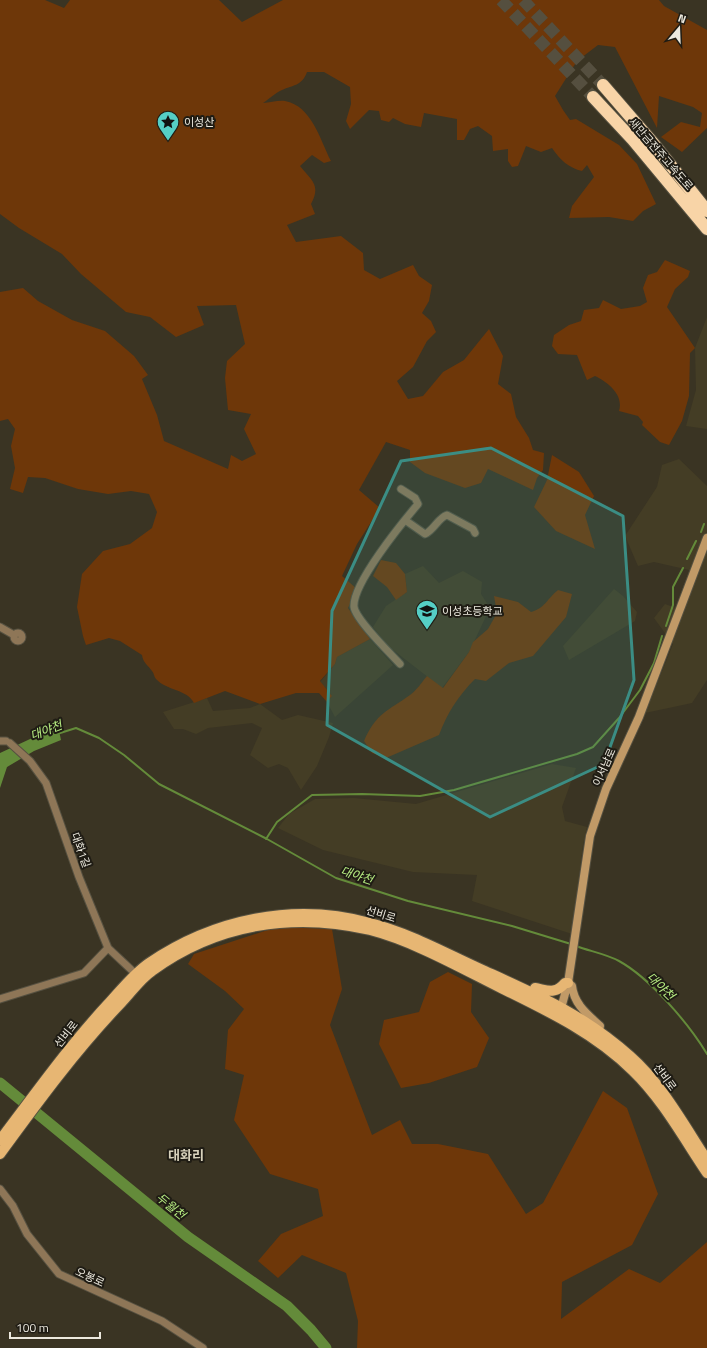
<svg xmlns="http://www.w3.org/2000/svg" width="707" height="1348" viewBox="0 0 707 1348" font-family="'Titillium Web','Noto Sans KR',sans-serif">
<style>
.built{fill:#443d25}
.green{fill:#6e3709}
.water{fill:#648b3a}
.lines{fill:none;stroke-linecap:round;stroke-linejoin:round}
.stream{stroke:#648b3a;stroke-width:2}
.river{stroke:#648b3a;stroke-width:11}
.motorway-tunnel{stroke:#554f3f;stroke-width:12;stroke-dasharray:12 6;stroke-linecap:butt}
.minor-casing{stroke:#565141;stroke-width:9}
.secondary-casing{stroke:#565141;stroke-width:10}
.primary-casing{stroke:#565141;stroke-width:12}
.motorway-casing{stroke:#565141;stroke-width:14}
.minor{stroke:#8e7657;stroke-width:7}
.secondary{stroke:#c19a67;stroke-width:8}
.primary{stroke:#e7b673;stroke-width:10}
.motorway{stroke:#f8d4a7;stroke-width:12}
.marked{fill:#3b8d84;fill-opacity:0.2;stroke:#3b8d84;stroke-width:3;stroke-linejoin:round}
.labels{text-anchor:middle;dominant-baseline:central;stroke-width:4;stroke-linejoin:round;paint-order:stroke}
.poi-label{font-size:11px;fill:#ece9de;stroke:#1f1c14;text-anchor:start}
.street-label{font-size:11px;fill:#ece9de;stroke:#1f1c14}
.water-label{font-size:12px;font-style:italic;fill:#b9f084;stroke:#1f1c14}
.quarter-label{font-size:13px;font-weight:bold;fill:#d8d2bc;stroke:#1f1c14}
</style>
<rect width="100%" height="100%" fill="#3a3423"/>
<!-- built -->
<path class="built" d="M707,317V429L686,426L696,390L695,348Z
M679,459L707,486V680L692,703L645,713L673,644L654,618L665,604L676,608L689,570L654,562L638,566L625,536L657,487L662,465Z
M423,566L439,583L463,571L482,582L481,594L490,608L469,652L442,688L388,646L373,627L386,606L407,592L405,574Z
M614,589L623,596L637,612L635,621L569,660L563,646Z
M370,639L393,665L335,717L327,702L332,696L320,682L335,664L337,657Z
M207,698L213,711L250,708L260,704L282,720L298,715L333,723L329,737L317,766L301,790L288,768L279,764L268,768L250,755L262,728L252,723L208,728L196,734L183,729H174L163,712Z
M552,764L576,768L562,807L565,821L587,827L583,845L572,934L472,901L477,875L413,872L323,850L278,828L289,814L315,799L354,798L416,804Z"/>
<!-- green -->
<path class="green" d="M0,0H45L64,8L70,0H219L242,22L283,0H659L664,6L707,30V128L682,152L661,137L681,122L700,127L702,113L693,107L659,96L657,128L615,47L598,45L577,61L555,96L563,110L570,120L576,119L619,145L637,164L656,204L643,211L633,221L609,217L569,218L572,206L594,177L587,165L582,171C569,168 560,160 552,148L541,152L526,146L518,166L512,167L508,161V149L493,151L492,136L478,126L470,129L464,140H457V119L424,113L421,127L405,124L393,118L389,122L381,120L379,111L369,110L350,129L346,121L351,104L350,87L324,72H307C302,86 293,85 282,90C275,93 269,99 263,103C270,103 278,100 285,101C312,106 320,140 331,161L324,163L312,155L300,166C312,181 321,185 311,204L315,214L287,225L296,242L341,236L363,253L364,270L380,279L413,265L419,276L432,285L429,301L422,313L431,321L436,332L427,341L413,367L397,381L408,399L423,396L443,372L464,360L489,329L503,356L498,384L511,394L516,417L529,438L533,450L544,453L543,470L537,478L533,490L488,469L481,483L465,488L425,473L410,462V450L386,442L359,490L380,508L357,544L342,576L357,589L348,608L370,639L337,657L335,664L320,681L332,696L327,702L319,693H296L260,704L225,691L194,703C187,689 167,691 156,679C154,677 154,673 152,671C148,665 143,663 142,655L120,641L109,638L86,645L83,636L77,607L82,574L103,551L130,544L152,528L157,512L149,494L131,491L108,494L78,489L45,478L28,477L23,493L10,489L15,468L11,446L15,429L8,419L0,421V292L23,288L38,301L72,320L105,331L134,356L148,375L142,379L157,415L164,441L228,469L231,455L242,461L256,454L244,429L251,414L228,410L225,378L227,361L245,344L236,305L197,306L204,325L176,337L150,317L126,312L81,274L62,254L19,228L0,214Z
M665,260L690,271L688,277L675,289L667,307L695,348L690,353L689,396L682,421L669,445L660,442L642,425L643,422L638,416L619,411C624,395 608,382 595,376L587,380L577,355L558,354L552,346L554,335L569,325L581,321L584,310L599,308L603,300L621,309L640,306L647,302L643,288L648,275L657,272Z
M552,455L579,472L594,496L585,515L595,549L556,531L534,507L547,480Z
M381,560L396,563L405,574L407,592L396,600L387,587L373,576Z
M558,590L572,594L566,617L533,656L509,663L486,681L475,679C459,695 447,713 439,735L386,758L372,753L364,741C376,713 388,711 410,695C417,690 422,682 427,676L443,688L469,652L473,642L488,629L497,613L494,596L518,602L531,612C545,608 547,599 558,590Z
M277,927L332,929L342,989L330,1025L372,1135L400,1120L412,1144H438L488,1154L526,1214L543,1203L603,1091L627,1108L658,1194L632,1245L562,1282L561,1319L629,1269L660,1283L707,1242V1348H357L358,1321L346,1273L302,1255L278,1278L258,1261L281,1234L323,1216L318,1189L270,1174L234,1120L244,1075L225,1069L228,1030L244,1009L225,991L188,964L194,954Z
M448,972L472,984L471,1012L489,1038L477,1067L429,1083L401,1088L379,1044L384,1020L419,1012L430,982Z"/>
<!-- water -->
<path class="water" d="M58,726L61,740L34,751L7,767L0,788V753Z"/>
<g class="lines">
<!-- stream -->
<path class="stream" d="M701,532L704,524
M687,559L696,541
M666,626L673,605V587L683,568
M57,734L76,728L99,738L124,755L159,784L267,839L336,878L408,901L512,926L571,944
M266,839L277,822L312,795L362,794L420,796L454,790L577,754L593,747L619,718L640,690L654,663L662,636
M576,946C589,951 606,954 619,961C650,978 689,1024 707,1054"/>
<!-- river -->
<path class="river" d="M0,1083L188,1237L287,1306L311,1330L326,1348"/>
<!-- motorway-tunnel -->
<path class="motorway-tunnel" d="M501,0L593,97
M523,0L603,85"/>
<!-- minor casing -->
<g class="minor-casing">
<path id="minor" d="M405,520L425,534C434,530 438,518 447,515L473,529L475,533
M0,627L14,635
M14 637a4 4 0 1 1 8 0a4 4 0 1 1-8 0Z
M400,664C390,653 356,620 354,607C352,584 402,523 418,504L415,498L401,489
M0,741H6
M10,743L30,761L46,783L79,877L108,948L139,977
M0,999L84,973L108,948
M0,1189L13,1206L27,1234L59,1274L162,1321L203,1348"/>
</g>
<!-- secondary casing -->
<g class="secondary-casing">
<path id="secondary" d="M568,983L572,986C574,1004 587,1014 600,1026L599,1030
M560,1012L568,983L590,836L606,789L639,717L707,538"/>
</g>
<!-- primary casing -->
<g class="primary-casing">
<path id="primary" d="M535,988C547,990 555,995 565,983H568
M0,1140C35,1094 69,1046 108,1004C121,990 133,974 149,963C214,919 294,902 370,923C410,933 447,954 485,971C540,996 584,1015 630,1056C662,1084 684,1125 707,1160
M0,1154C38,1102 76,1050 121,1003C131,993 140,979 152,971C216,924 293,912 370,930C413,941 461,968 501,988C548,1011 596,1034 633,1071C663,1100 684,1139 707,1173"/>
</g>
<!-- motorway casing -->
<g class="motorway-casing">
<path id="motorway" d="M603,85L653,143L707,211
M593,97L633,140L707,229"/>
</g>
<!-- minor -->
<use href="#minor" class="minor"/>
<!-- secondary -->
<use href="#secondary" class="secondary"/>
<!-- primary -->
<use href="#primary" class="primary"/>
<!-- motorway -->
<use href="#motorway" class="motorway"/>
</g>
<!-- marked area -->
<path class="marked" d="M491,448L623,516L634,680L604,764L490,817L327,725L332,611L401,461Z"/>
<!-- icons -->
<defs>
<g id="sight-pin" transform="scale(1.15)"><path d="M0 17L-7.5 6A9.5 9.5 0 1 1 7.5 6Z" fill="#55cec5" stroke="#1f1c14"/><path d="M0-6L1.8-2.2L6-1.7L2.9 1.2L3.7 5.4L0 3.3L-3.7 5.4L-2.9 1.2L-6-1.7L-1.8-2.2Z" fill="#111"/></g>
<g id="school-pin" transform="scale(1.15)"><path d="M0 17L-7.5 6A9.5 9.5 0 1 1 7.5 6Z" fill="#55cec5" stroke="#1f1c14"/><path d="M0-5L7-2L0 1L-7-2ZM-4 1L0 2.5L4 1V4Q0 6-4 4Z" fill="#111"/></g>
</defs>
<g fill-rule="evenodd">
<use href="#sight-pin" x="168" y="122"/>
<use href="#school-pin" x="427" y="611"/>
</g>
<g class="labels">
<!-- poi labels -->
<g class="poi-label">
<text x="184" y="122">이성산</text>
<text x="442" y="611">이성초등학교</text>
</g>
<!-- street labels -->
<g class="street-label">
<text transform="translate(661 154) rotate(49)">새만금전주고속도로</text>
<text transform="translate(604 767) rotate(-66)">이서남로</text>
<text transform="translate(81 850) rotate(70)">대화1길</text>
<text transform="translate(381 914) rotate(17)">선비로</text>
<text transform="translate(66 1034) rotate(-52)">선비로</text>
<text transform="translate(665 1077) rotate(53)">선비로</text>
<text transform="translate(90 1277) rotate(25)">오봉로</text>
</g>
<!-- water labels -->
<g class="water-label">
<text transform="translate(46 730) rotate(-21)">대야천</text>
<text transform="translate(357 875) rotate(18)">대야천</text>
<text transform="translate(661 986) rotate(44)">대야천</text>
<text transform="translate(171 1206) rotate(39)">두월천</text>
</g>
<!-- quarter labels -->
<g class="quarter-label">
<text x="186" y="1155">대화리</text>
</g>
</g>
<!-- north arrow -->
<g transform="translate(679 28) rotate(19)" stroke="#1f1c14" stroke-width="3" paint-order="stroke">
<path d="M0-3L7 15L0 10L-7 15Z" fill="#ece9de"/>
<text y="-6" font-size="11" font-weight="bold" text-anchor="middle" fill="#ece9de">N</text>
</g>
<!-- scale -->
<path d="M10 1332v6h90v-6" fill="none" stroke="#ece9de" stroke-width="2"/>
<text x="16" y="1332" font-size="12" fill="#ece9de" stroke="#1f1c14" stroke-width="3" paint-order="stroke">100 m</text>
</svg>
